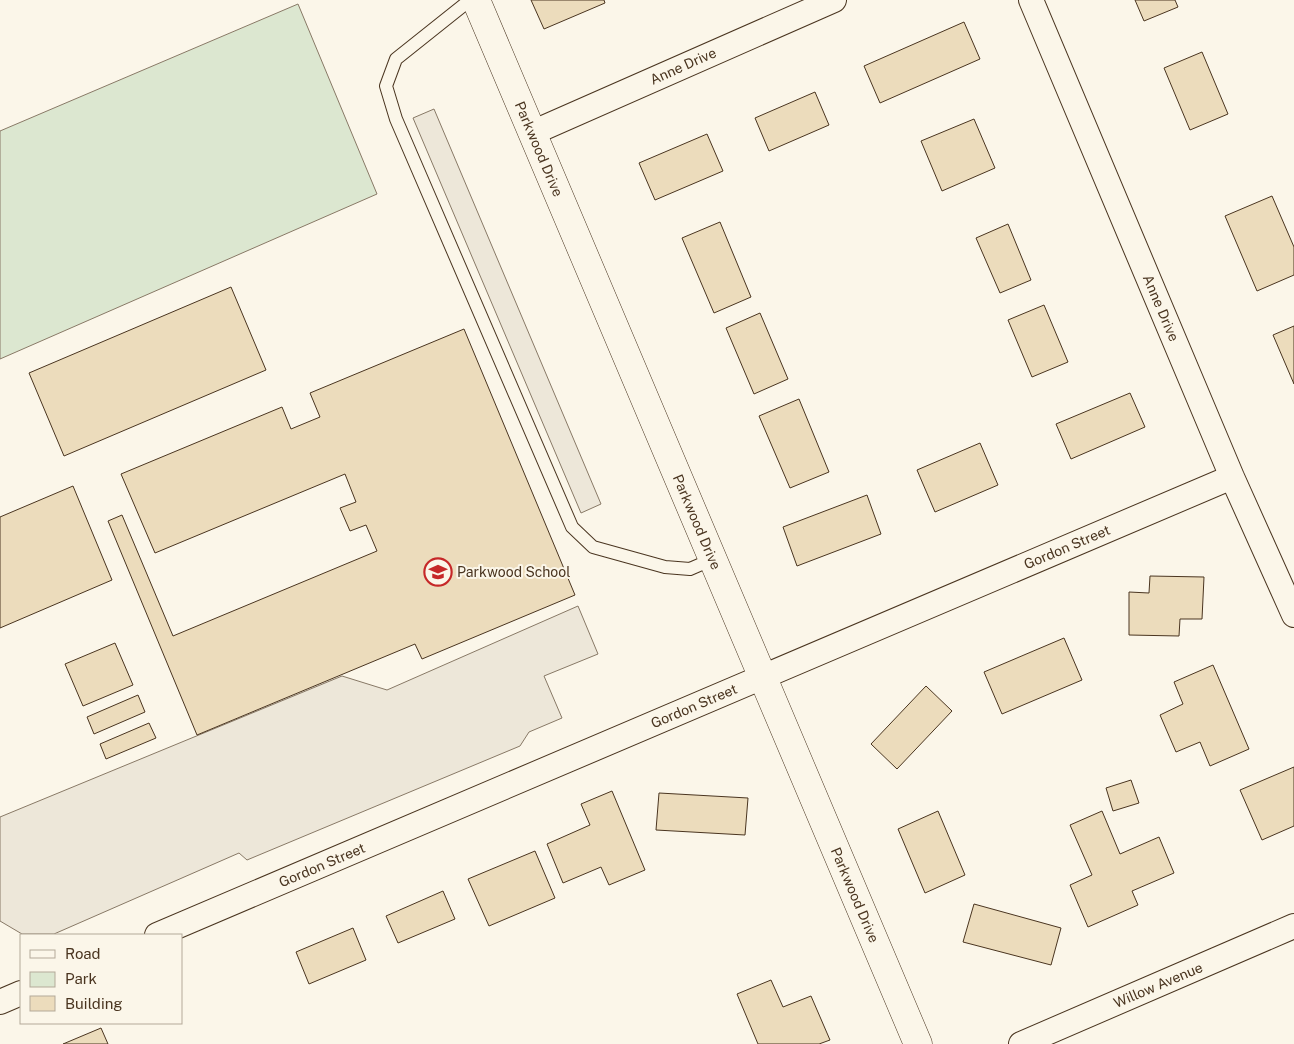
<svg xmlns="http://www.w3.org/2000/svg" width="1294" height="1044" viewBox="0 0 1294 1044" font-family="'Public Sans',sans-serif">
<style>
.green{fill:#dce7d0;stroke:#887966}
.parking{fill:#ede7d9;stroke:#887966}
.building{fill:#ecdcbc;stroke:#4a3520}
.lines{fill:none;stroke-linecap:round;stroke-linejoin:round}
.service-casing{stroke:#4a3520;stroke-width:14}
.minor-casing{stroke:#4a3520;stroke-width:26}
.tertiary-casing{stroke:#4a3520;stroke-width:29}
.service{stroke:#fbf6e9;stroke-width:12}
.minor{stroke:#fbf6e9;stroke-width:24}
.tertiary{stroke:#fbf6e9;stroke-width:28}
.labels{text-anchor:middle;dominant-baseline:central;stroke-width:4;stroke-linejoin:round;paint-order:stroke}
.street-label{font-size:14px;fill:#4a3520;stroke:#fbf6e9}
.poi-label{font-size:14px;fill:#4a3520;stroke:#fbf6e9;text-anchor:start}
</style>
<rect width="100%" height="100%" fill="#fbf6e9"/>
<!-- green -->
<path class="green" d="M298,4L377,194L0,359V131Z"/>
<!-- parking -->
<path class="parking" d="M434,109L601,504L581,513L413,118Z
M578,606L598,654L544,676L562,718L529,732L520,746L247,860L239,853L54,934H22L0,921V817L342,676L387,690Z"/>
<!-- building -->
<path class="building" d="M531,0H604L605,3L544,29Z
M1135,0H1175L1178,7L1144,21Z
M964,22L980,59L880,103L864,66Z
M1202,52L1228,114L1190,130L1164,68Z
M815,92L829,125L769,151L755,118Z
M974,119L995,168L942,191L921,141Z
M707,134L723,171L655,200L639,163Z
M1272,196L1294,247V275L1257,291L1225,216Z
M720,222L751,297L714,313L682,238Z
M1008,224L1031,280L1000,293L976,238Z
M231,287L266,370L64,456L29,373Z
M1044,305L1068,362L1032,377L1008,320Z
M760,313L788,379L754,394L726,328Z
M1294,326V384L1273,335Z
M464,329L575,595L422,659L415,644L197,735L108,521L122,515L173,636L377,551L366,525L350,531L340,508L356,502L345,474L155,553L121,474L282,407L291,429L320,417L310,393Z
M1130,393L1145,427L1071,459L1056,424Z
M799,399L829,472L790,488L759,416Z
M980,443L998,485L935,512L917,470Z
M73,486L112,580L0,628V517Z
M867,495L881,534L797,566L783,527Z
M1150,576L1204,577L1202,619H1180L1179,636L1129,635V592L1149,593Z
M1064,638L1082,680L1002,714L984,672Z
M115,643L133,685L83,706L65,664Z
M1213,665L1249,749L1210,766L1200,742L1176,752L1160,715L1183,704L1174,682Z
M926,686L952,711L897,769L871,744Z
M138,695L145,712L94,734L87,717Z
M149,723L156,738L106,759L100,744Z
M1294,767V826L1262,840L1240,790Z
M1131,780L1139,803L1113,811L1106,788Z
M612,791L645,870L609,885L601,867L563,883L547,844L590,825L581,804Z
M659,793L748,798L745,835L656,830Z
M938,811L965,875L925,893L898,829Z
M1102,811L1120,854L1159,837L1174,873L1132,891L1138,905L1088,927L1070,885L1092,875L1070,825Z
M535,851L555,898L489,926L468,879Z
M443,891L455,919L398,943L386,916Z
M974,904L1061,928L1051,965L963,942Z
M353,928L366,960L309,984L296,952Z
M771,980L783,1007L811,996L830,1040L819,1044H758L737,994Z
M101,1028L108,1044H63Z"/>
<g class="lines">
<!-- service casing -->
<g class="service-casing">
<path id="service" d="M470,0L396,59L386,86L396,119L572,527L593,547L665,567L690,569L713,559"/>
</g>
<!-- minor casing -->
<g class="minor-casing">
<path id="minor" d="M1031,0L1232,477L1294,615
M532,133L834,0
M157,935L1232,477
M0,1002L21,993
M1021,1044L1294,926"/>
</g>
<!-- tertiary casing -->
<g class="tertiary-casing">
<path id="tertiary" d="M476,0L918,1044"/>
</g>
<!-- service -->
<use href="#service" class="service"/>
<!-- minor -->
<use href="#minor" class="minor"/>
<!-- tertiary -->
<use href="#tertiary" class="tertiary"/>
</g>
<!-- icons -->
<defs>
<g id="school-ring" transform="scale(1.4375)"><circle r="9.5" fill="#fbf6e9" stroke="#c62828" stroke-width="1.5"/><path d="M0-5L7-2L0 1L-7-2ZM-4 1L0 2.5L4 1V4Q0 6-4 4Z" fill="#c62828"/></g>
</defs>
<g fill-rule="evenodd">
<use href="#school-ring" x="438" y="572"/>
</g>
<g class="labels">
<!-- street labels -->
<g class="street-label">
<text transform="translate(683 66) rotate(-24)">Anne Drive</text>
<text transform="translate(539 149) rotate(67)">Parkwood Drive</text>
<text transform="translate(1161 308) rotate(67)">Anne Drive</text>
<text transform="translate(697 522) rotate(67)">Parkwood Drive</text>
<text transform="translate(1067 547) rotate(-23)">Gordon Street</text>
<text transform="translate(694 706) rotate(-23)">Gordon Street</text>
<text transform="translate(322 865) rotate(-23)">Gordon Street</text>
<text transform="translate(855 895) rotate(67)">Parkwood Drive</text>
<text transform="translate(1158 985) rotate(-23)">Willow Avenue</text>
</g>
<!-- poi labels -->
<g class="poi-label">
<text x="457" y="572">Parkwood School</text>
</g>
</g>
<!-- legend -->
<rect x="20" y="934" width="162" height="90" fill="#fbf6e9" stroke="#b4a999"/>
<rect x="30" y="950" width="25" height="8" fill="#fbf6e9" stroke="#b4a999"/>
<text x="65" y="959" font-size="15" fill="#4a3520">Road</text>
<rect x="30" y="972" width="25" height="15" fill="#dce7d0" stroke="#b4a999"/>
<text x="65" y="984" font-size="15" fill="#4a3520">Park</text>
<rect x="30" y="996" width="25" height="15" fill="#ecdcbc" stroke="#b4a999"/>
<text x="65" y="1009" font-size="15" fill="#4a3520">Building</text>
</svg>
